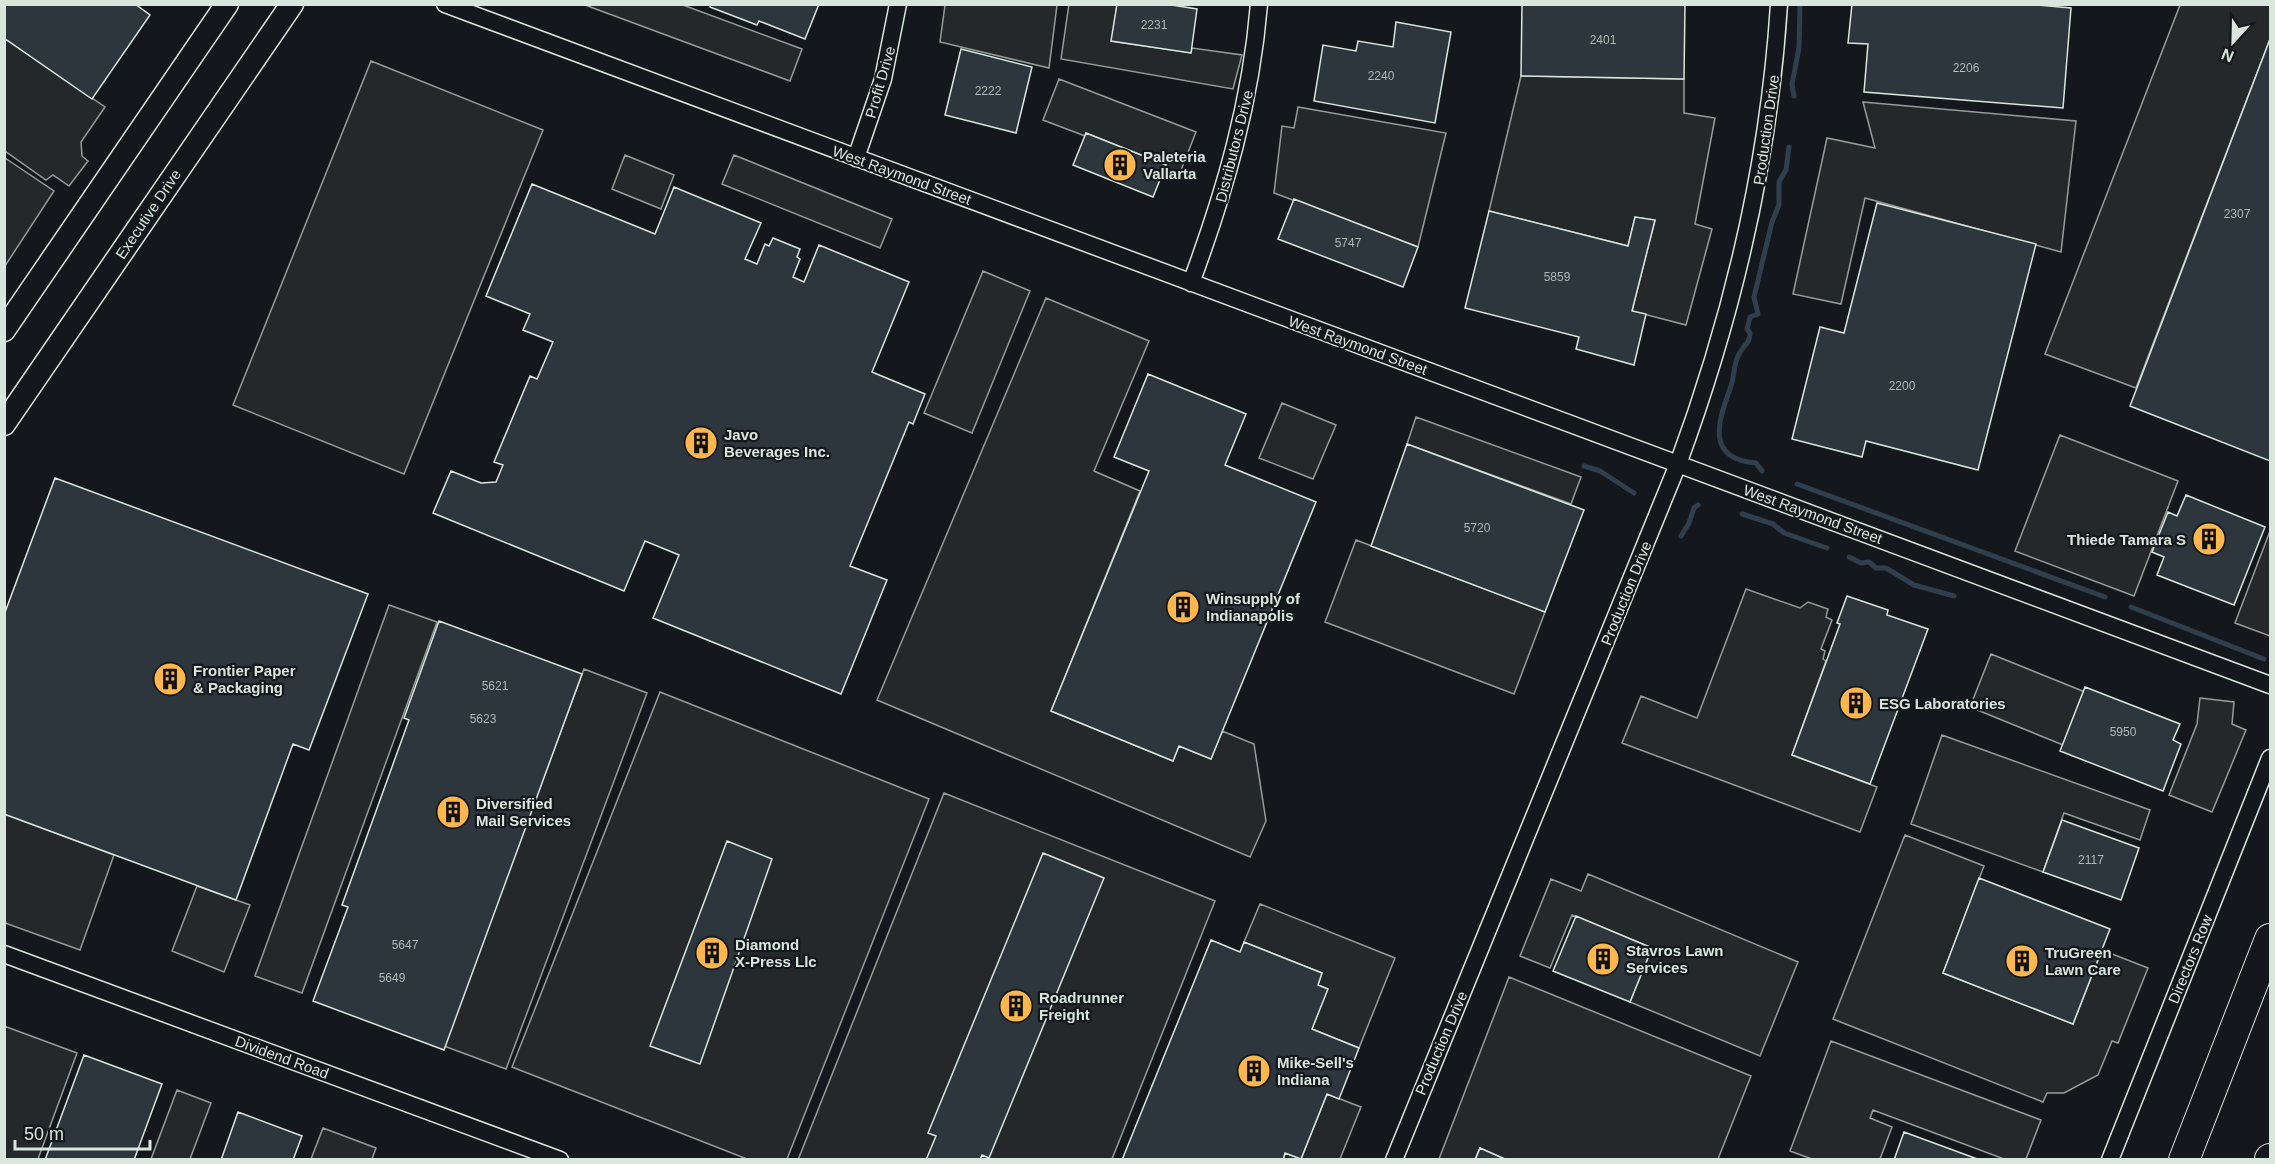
<svg xmlns="http://www.w3.org/2000/svg" width="2275" height="1164" viewBox="0 0 2275 1164" font-family="Helvetica,sans-serif">
<style>
.parking{fill:#24282b;stroke:#939e99;stroke-width:1.5}
.lines{fill:none;stroke-linecap:round;stroke-linejoin:round}
.stream{stroke:#2f3f4d;stroke-width:5}
.building{fill:#2c363c;stroke:#d8e6dc;stroke-width:1.5}
.street-casing{stroke:#d8e6dc;stroke-width:19}
.secondary-casing{stroke:#d8e6dc;stroke-width:25}
.highway-casing{stroke:#d8e6dc;stroke-width:32}
.street{stroke:#14181c;stroke-width:16}
.secondary{stroke:#14181c;stroke-width:22}
.highway{stroke:#14181c;stroke-width:30}
.labels{text-anchor:middle;dominant-baseline:central;stroke-width:4.5;stroke-linejoin:round;paint-order:stroke}
.number-label{font-size:12px;fill:#adbab4}
.street-label{font-size:15px;fill:#d8e6dc;stroke:#14181c}
.poi-label{font-size:15px;font-weight:bold;fill:#d8e6dc;stroke:#14181c;text-anchor:start}
</style>
<rect width="100%" height="100%" fill="#14181c"/>
<!-- parking -->
<path class="parking" d="M1069,4L1117,5L1112,41L1191,53L1192,48L1242,55L1233,89L1061,59Z
M585,5H683L802,49L790,81Z
M945,5H1057L1049,68L940,42Z
M2180,5H2270V39L2136,388L2045,354Z
M4,38L105,107L81,142L82,156L88,161L69,186L53,175L46,180L5,151Z
M371,61L543,130L404,474L233,405Z
M1521,76L1684,79V113L1715,118L1695,224L1712,229L1686,325L1632,311L1655,220L1635,217L1628,246L1489,211Z
M1059,79L1196,132L1178,178L1163,172L1166,165L1086,133L1085,136L1043,120Z
M1863,102L2076,121L2061,252L1865,198L1841,304L1793,294L1827,138L1875,148Z
M1298,107L1446,133L1418,247L1274,193L1282,126L1294,128Z
M625,155L674,175L661,209L612,189Z
M734,155L892,219L880,248L722,184Z
M5,158L54,191L5,266Z
M983,271L1030,291L972,433L924,413Z
M1046,298L1149,341L1094,471L1140,491L1051,711L1173,761L1179,746L1211,759L1222,731L1254,744L1266,821L1250,857L877,700Z
M1282,403L1336,425L1313,479L1259,458Z
M1416,417L1581,477L1571,504L1407,444Z
M2060,435L2178,481L2134,596L2015,551Z
M2270,531V636L2235,623Z
M1356,540L1545,612L1514,694L1325,622Z
M1746,589L1800,608L1808,602L1828,609L1826,617L1832,620L1821,649L1825,651L1823,659L1826,661L1792,755L1877,787L1860,832L1622,743L1641,696L1697,718Z
M389,605L437,622L302,993L255,976Z
M1991,654L2085,692L2063,745L1970,707Z
M584,669L647,693L506,1069L444,1046Z
M660,692L929,799L787,1159H747L512,1067Z
M2200,698L2234,702L2232,724L2246,730L2212,812L2169,795L2197,724Z
M1942,735L2150,810L2140,840L2064,813L2043,872L1911,824Z
M944,793L1215,901L1112,1159L798,1160Z
M4,814L114,855L80,950L5,923Z
M1905,835L1984,866L1943,973L2073,1024L2102,950L2148,968L2118,1043L2112,1041L2098,1075L2064,1093H2047L2043,1102L1833,1019Z
M1588,874L1798,962L1760,1056L1630,1002L1652,948L1572,915L1550,968L1520,956L1551,879L1581,891Z
M197,886L250,905L224,972L172,951Z
M1260,904L1395,958L1359,1048L1312,1029L1327,989L1318,985L1322,973L1244,942Z
M1509,977L1751,1076L1718,1159L1507,1160L1480,1148L1475,1159H1439Z
M4,1026L77,1053L38,1159H5Z
M1831,1041L2041,1120L2026,1159H2004L1873,1110L1870,1118L1892,1127L1880,1159H1812L1790,1151Z
M177,1090L211,1103L190,1159H151Z
M1327,1094L1361,1107L1340,1159L1283,1160L1285,1153L1301,1159Z
M323,1128L376,1148L372,1159H311Z"/>
<g class="lines">
<!-- stream -->
<path class="stream" d="M1794,96L1792,84L1799,48L1800,4
M1584,466L1600,471L1634,493
M1762,471L1756,463C1701,459 1721,415 1732,383C1734,374 1734,365 1738,356C1742,346 1750,344 1750,333L1747,329L1750,317L1758,314L1754,297L1772,222L1779,205V182L1786,170L1789,147
M1797,484L2105,597
M1742,514L1773,524L1784,533L1827,548
M1681,536L1689,523L1694,508L1698,505
M1849,557L1861,563L1869,562L1876,568H1886L1914,585L1954,596
M2131,607L2264,659"/>
</g>
<!-- building -->
<path class="building" d="M4,4H135L150,15L92,99L4,38Z
M711,4H819L805,39L759,21L757,25L710,7Z
M1117,4H1165L1197,9L1191,53L1111,41Z
M1522,4H1685L1684,79L1521,76Z
M1852,4H2027L2071,8L2063,108L1864,92L1868,44L1848,43Z
M1396,22L1451,32L1435,123L1314,101L1323,45L1356,51L1358,41L1393,47Z
M2270,39V461L2130,406Z
M961,49L1032,67L1016,133L945,115Z
M1086,133L1166,165L1153,197L1073,165Z
M532,184L655,234L674,187L761,223L745,259L757,264L765,244L769,246L773,238L800,249L797,257L800,259L793,277L804,282L819,245L909,282L872,372L925,394L913,424L909,422L850,566L887,580L841,694L653,618L679,555L645,541L624,591L433,513L451,471L481,483L496,482L503,465L494,462L530,376L537,379L553,342L523,330L530,314L486,296Z
M1294,199L1418,247L1403,287L1278,239Z
M1877,203L2036,244L1978,470L1866,441L1862,457L1792,439L1820,327L1844,333Z
M1489,211L1628,246L1635,217L1655,220L1632,311L1646,314L1634,365L1576,349L1579,337L1465,308Z
M1148,374L1246,414L1225,465L1316,502L1211,759L1179,746L1173,761L1051,711L1149,471L1114,457Z
M1407,444L1584,510L1545,612L1371,546Z
M55,478L368,594L309,750L293,744L236,900L4,814V615Z
M2186,495L2265,527L2234,605L2157,575L2164,557L2152,552L2168,512L2177,516Z
M1847,596L1888,610L1887,615L1928,629L1870,784L1792,755L1840,624L1837,623Z
M439,621L582,674L444,1050L313,1001L348,907L342,905L409,720L404,718Z
M2085,687L2180,724L2173,740L2181,744L2163,791L2060,751Z
M2062,820L2139,848L2121,900L2043,872Z
M727,841L772,859L700,1064L650,1046Z
M1043,853L1104,878L989,1158L982,1155L980,1160H926L936,1136L928,1133Z
M1979,878L2110,929L2073,1024L1943,973Z
M1576,916L1652,948L1630,1002L1553,971Z
M1211,940L1240,952L1244,942L1322,973L1318,985L1328,989L1312,1029L1359,1048L1339,1099L1327,1094L1301,1159L1285,1153L1283,1160H1122Z
M84,1055L162,1084L134,1160H45Z
M238,1112L302,1136L293,1160H221Z
M1904,1132L1980,1160H1894Z
M1480,1148L1507,1160H1475Z"/>
<g class="lines">
<!-- street casing -->
<g class="street-casing">
<path id="street" d="M445,4L2270,685
M856,158L883,79L898,4
M1191,283C1225,191 1251,102 1259,4
M4,954L560,1160
M1394,1160L1678,464C1733,315 1769,163 1779,4
M2110,1160L2270,758"/>
</g>
<!-- secondary casing -->
<g class="secondary-casing">
<path id="secondary" d="M4,330L227,4
M4,424L292,4"/>
</g>
<!-- highway casing -->
<g class="highway-casing">
<path id="highway" d="M2184,1160L2270,939
M2270,1160V1159"/>
</g>
<!-- street -->
<use href="#street" class="street"/>
<!-- secondary -->
<use href="#secondary" class="secondary"/>
<!-- highway -->
<use href="#highway" class="highway"/>
</g>
<!-- icons -->
<defs>
<g id="building-disc" transform="scale(1.725)"><circle r="9.5" fill="#ffb74d" stroke="#14181c"/><path d="M-4-6H4V6H1V3H-1V6H-4ZM-2.5-4.3h1.7v1.8h-1.7ZM.8-4.3h1.7v1.8H.8ZM-2.5-1h1.7V.8h-1.7ZM.8-1h1.7V.8H.8Z" fill="#111"/></g>
</defs>
<g fill-rule="evenodd">
<use href="#building-disc" x="1120" y="165"/>
<use href="#building-disc" x="701" y="443"/>
<use href="#building-disc" x="2209" y="539"/>
<use href="#building-disc" x="1183" y="607"/>
<use href="#building-disc" x="170" y="679"/>
<use href="#building-disc" x="1856" y="703"/>
<use href="#building-disc" x="453" y="812"/>
<use href="#building-disc" x="712" y="953"/>
<use href="#building-disc" x="1603" y="959"/>
<use href="#building-disc" x="2022" y="961"/>
<use href="#building-disc" x="1016" y="1006"/>
<use href="#building-disc" x="1254" y="1071"/>
</g>
<g class="labels">
<!-- number labels -->
<g class="number-label">
<text x="1154" y="25">2231</text>
<text x="1603" y="40">2401</text>
<text x="1966" y="68">2206</text>
<text x="1381" y="76">2240</text>
<text x="988" y="91">2222</text>
<text x="2237" y="214">2307</text>
<text x="1348" y="243">5747</text>
<text x="1557" y="277">5859</text>
<text x="1902" y="386">2200</text>
<text x="1477" y="528">5720</text>
<text x="495" y="686">5621</text>
<text x="483" y="719">5623</text>
<text x="2123" y="732">5950</text>
<text x="2091" y="860">2117</text>
<text x="405" y="945">5647</text>
<text x="392" y="978">5649</text>
</g>
<!-- street labels -->
<g class="street-label">
<text transform="translate(880 82) rotate(-74)">Profit Drive</text>
<text transform="translate(1766 130) rotate(-82)">Production Drive</text>
<text transform="translate(1234 146) rotate(-76)">Distributors Drive</text>
<text transform="translate(902 175) rotate(20)">West Raymond Street</text>
<text transform="translate(148 214) rotate(-56)">Executive Drive</text>
<text transform="translate(1358 345) rotate(20)">West Raymond Street</text>
<text transform="translate(1813 514) rotate(20)">West Raymond Street</text>
<text transform="translate(1626 593) rotate(-68)">Production Drive</text>
<text transform="translate(2190 959) rotate(-68)">Directors Row</text>
<text transform="translate(1441 1043) rotate(-67)">Production Drive</text>
<text transform="translate(282 1057) rotate(20)">Dividend Road</text>
</g>
<!-- poi labels -->
<g class="poi-label">
<text x="1143" y="156">Paleteria<tspan x="1143" dy="17">Vallarta</tspan></text>
<text x="724" y="434">Javo<tspan x="724" dy="17">Beverages Inc.</tspan></text>
<text x="2186" y="539" text-anchor="end">Thiede Tamara S</text>
<text x="1206" y="598">Winsupply of<tspan x="1206" dy="17">Indianapolis</tspan></text>
<text x="193" y="670">Frontier Paper<tspan x="193" dy="17">&amp; Packaging</tspan></text>
<text x="1879" y="703">ESG Laboratories</text>
<text x="476" y="803">Diversified<tspan x="476" dy="17">Mail Services</tspan></text>
<text x="735" y="944">Diamond<tspan x="735" dy="17">X-Press Llc</tspan></text>
<text x="1626" y="950">Stavros Lawn<tspan x="1626" dy="17">Services</tspan></text>
<text x="2045" y="952">TruGreen<tspan x="2045" dy="17">Lawn Care</tspan></text>
<text x="1039" y="997">Roadrunner<tspan x="1039" dy="17">Freight</tspan></text>
<text x="1277" y="1062">Mike-Sell's<tspan x="1277" dy="17">Indiana</tspan></text>
</g>
</g>
<!-- border -->
<rect width="2275" height="1164" fill="none" stroke="#d8e6dc" stroke-width="12"/>
<!-- north arrow -->
<g transform="translate(2233 42) rotate(202)" stroke="#14181c" stroke-width="4.5" paint-order="stroke">
<path d="M0-4.5L10 22L0 15L-10 22Z" fill="#d8e6dc"/>
<text y="-9" font-size="16" font-weight="bold" text-anchor="middle" fill="#d8e6dc">N</text>
</g>
<!-- scale -->
<path d="M15 1140v9h135v-9" fill="none" stroke="#d8e6dc" stroke-width="3"/>
<text x="24" y="1140" font-size="18" fill="#d8e6dc" stroke="#14181c" stroke-width="4.5" paint-order="stroke">50 m</text>
</svg>
